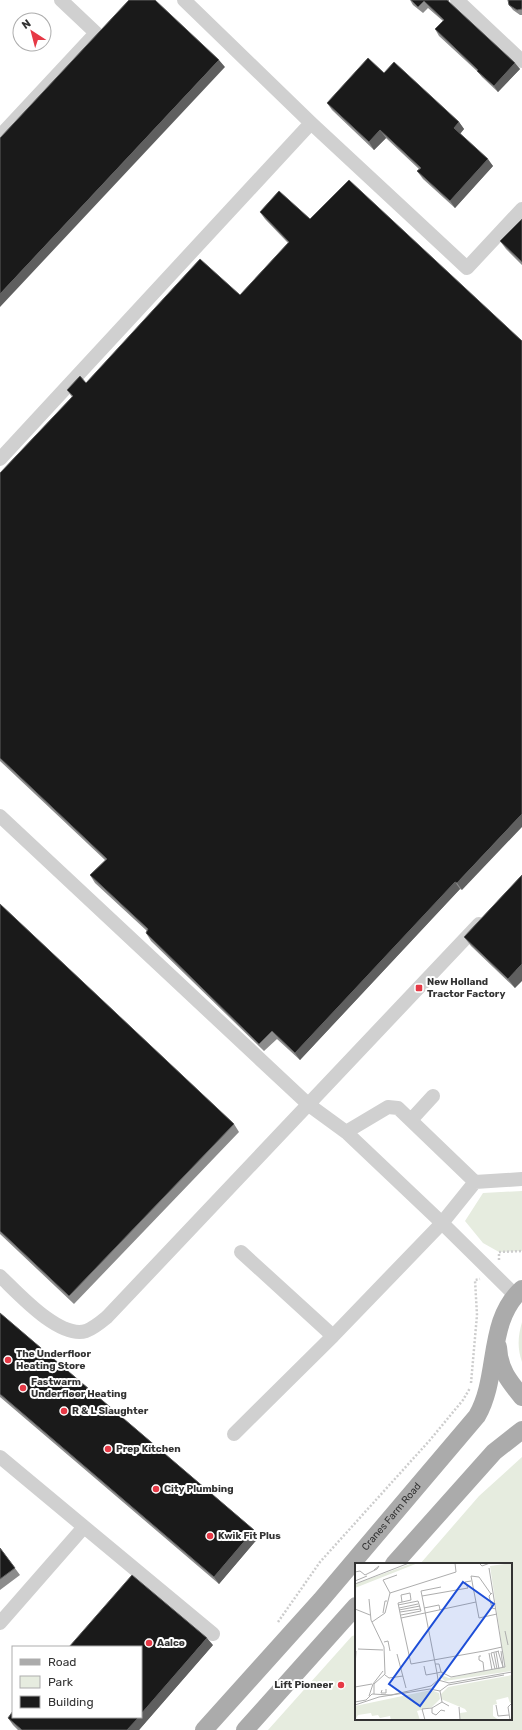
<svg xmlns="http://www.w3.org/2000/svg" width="522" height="1730" viewBox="0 0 522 1730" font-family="Rubik,sans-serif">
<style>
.green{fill:#e6ecdf}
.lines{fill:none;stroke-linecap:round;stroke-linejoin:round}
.path{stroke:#cdcdcd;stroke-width:2.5;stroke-dasharray:2 2;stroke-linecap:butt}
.minor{stroke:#d0d0d0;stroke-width:14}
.major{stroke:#ababab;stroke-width:18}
.wall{fill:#8c8c8c}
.shaded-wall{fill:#5f5f5f}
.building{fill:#1a1a1a;stroke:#5f5f5f}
.poi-dot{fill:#e63946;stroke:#fff;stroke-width:1.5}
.labels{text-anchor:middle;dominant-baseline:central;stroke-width:4;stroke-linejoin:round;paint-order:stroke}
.poi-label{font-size:10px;font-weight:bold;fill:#333;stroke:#fff;text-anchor:start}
.street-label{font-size:10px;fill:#333;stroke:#fff}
.inset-road{fill:none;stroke:#adadad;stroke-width:1}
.view{fill:#1d4ed8;fill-opacity:0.15;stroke:#1d4ed8;stroke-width:2}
.inset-edge{fill:none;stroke:#333;stroke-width:2}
</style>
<rect width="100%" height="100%" fill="#fff"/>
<!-- green -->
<path class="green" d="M522,1191V1251L499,1252L483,1243L465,1221L483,1193Z
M522,1322V1362C517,1348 518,1336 522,1322Z
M522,1457V1730H268L352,1636L356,1635V1719H511V1564H420L479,1496Z"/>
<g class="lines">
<!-- path -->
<path class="path" d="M499,1260V1252L522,1251
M471,1383L477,1315L475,1280L480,1279
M278,1622L320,1562L430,1440L463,1400L470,1388"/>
<!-- minor -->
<path class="minor" d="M184,0L311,123L467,268L522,209
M457,0L522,61
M0,136L96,33L61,0
M0,459L311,123
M0,816L309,1105L346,1132L442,1223L333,1336L241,1252
M411,1120L433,1096
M346,1132L388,1107L398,1108L475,1182
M0,1276C18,1293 59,1339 86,1331C94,1328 101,1322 107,1317L479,924
M515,1295L442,1223L475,1182L522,1179
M234,1434L333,1336
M0,1457L213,1634
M0,1623L84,1527"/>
<!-- major -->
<g class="major">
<path d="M498,1347C499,1369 509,1381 522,1397"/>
<path d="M394,1564L494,1452L522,1430"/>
<path id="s1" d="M204,1730L321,1600L477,1416C500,1376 486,1321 522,1289"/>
<path d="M245,1730L356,1606"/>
</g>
</g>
<!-- wall -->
<path class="wall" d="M410,0H449V2L520,69L498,92L482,77L478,72L439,36L435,29L443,21L428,8L423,13L413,5Z
M522,0V15H520L513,10L509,5Z
M384,73L459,122L464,129L460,134L493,166L455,208L423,179L417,171L419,169L386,138L374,150L332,110L327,103Z
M279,191L462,890L460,889L300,1060L277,1039L264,1051L151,941L146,933L147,931L95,883L90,875L105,860L0,761V473L72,397L67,390L86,383L240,295L288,243L265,219L260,212Z
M522,219V265L506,249L500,241Z
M522,875L515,988L471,946L464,937Z
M0,904L234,1124L239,1132L74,1304L0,1234Z
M0,1313L254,1530L259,1537L219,1584L0,1397Z
M0,1548L20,1575L0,1590Z
M213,1645L139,1730H18L13,1725L8,1718Z"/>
<!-- shaded-wall -->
<path class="shaded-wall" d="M219,60L225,67L0,307V294Z
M515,63L520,69L498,92L494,86Z
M459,122L464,129L459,135L454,128Z
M380,130L386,138L374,150L369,142Z
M488,159L493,166L455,208L450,201Z
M522,814V827L462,890L457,883Z
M455,882L460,889L300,1060L295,1053Z
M522,964V981L515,988L508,979Z
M254,1530L259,1537L219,1584L214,1577Z
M207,1638L213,1645L139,1730H127L139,1717H141V1714Z"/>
<!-- building -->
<path class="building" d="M129,0H155L219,60L0,294V138Z
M411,0H447L515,63L494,86L477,71L478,70L435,29L444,20L424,1L418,7Z
M508,0H522V9L517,10L509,5Z
M368,58L384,73L394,62L459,122L454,128L488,159L450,201L417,171L421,168L380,130L369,142L327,103Z
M349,180L522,341V340V814L457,883L455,882L295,1053L272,1031L259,1044L146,933L148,929L90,875L107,859L0,758V473L73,396L67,390L80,376L86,383L200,259L240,295L289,242L260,212L279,191L310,219Z
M522,219V262L500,241Z
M522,875V964L508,979L464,937Z
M0,904L234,1124L69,1296L0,1231Z
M0,1313L254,1530L214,1577L0,1394Z
M0,1548L15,1568L0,1579Z
M132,1575L207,1638L141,1714V1647H69Z
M13,1711V1717H139L127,1730H22L8,1718Z"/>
<!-- markers -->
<g class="poi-dot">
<rect x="415" y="984" width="8" height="8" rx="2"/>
<circle cx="8" cy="1360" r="4"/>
<circle cx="23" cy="1388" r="4"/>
<circle cx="64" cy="1411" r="4"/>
<circle cx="108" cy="1449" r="4"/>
<circle cx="156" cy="1489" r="4"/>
<circle cx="210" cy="1536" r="4"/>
<circle cx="149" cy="1643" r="4"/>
<circle cx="341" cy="1685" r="4"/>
</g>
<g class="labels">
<!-- poi labels -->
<g class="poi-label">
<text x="427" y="982">New Holland<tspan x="427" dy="12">Tractor Factory</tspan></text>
<text x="16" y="1354">The Underfloor<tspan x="16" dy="12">Heating Store</tspan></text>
<text x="31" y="1382">Fastwarm<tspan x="31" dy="12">Underfloor Heating</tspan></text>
<text x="72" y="1411">R &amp; L Slaughter</text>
<text x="116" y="1449">Prep Kitchen</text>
<text x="164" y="1489">City Plumbing</text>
<text x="218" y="1536">Kwik Fit Plus</text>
<text x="157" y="1643">Aalco</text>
<text x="333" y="1685" text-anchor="end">Lift Pioneer</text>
</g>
<!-- street labels -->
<g class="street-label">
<text stroke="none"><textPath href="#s1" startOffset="284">Cranes Farm Road</textPath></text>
</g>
</g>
<!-- overview -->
<g transform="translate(355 1563)">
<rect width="157" height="157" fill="#fff"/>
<path d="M58,0H63L0,25V21ZM157,0V108L90,118L83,111L94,115L150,104L135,3ZM157,112V139L155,140L153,134L141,137L142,141L138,142V153L144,157H105V150L112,149L110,146L86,136V131L93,124ZM76,127L84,130L85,136L77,144L62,148L65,157H36L35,153L25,155L23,152L17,153L16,150L3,152L0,157V143Z" fill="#e6ecdf"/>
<path class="inset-road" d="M124,0L127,3L135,0M0,9L5,8L10,12L22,6L24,3L19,7M0,18L12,13M0,21L54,0M35,30L28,17L42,12M137,30L134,33L137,45L141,46M136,31L124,14L116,13L124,55L142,51M67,33L66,28L86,24M14,36L16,57L29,84L30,111L19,121V131M43,42L63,38L66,48L46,52M44,45L63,41M69,45L84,42L85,47M0,46L15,52M44,47L65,43M45,49L65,46M28,50L30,38H32M70,50L46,55L56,101L129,88M70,50L121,39M46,55L43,40L56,37L55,30L46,32L47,39M17,59L30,50L35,30L101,9L100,0M150,68L153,82M29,79L33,78L35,88M3,86L28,87M129,88L147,84M143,88L148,104L146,88M141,89L144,106M134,90L137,107M139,90L142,106M42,91L51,125M126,93H124V97L128,99L129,108M80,101H84L86,109M0,103L1,88M69,103L71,112L82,110L67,33L113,25L110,19L116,18M140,106L136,90L144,88M30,112L34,115L48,113M83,117L82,110L86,109L96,114L150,104L134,5M0,124L17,121M27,127L26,130H31V126M85,128L87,139L94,143M14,133L18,121L28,108M0,139L11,137L17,131L36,132L76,123L83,117L94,120L157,109M87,139L77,145V150L81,152L86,147L90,148M0,142L24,134L75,126L85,128L93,122L149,112M141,142L143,153L154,152M104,144L105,157M70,157L67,146L77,145M155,157L153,144L157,140"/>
<path class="view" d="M108,19L139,41L65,143L34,121Z"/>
<rect width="157" height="157" class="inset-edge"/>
</g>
<!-- legend -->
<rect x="12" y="1646" width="130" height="72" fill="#ffffff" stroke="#adadad"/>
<rect x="20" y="1659" width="20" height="6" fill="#ababab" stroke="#adadad"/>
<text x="48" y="1666" font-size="12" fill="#333333">Road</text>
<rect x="20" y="1676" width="20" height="12" fill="#e6ecdf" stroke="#adadad"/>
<text x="48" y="1686" font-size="12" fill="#333333">Park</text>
<rect x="20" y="1696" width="20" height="12" fill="#1a1a1a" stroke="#adadad"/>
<text x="48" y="1706" font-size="12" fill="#333333">Building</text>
<!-- north arrow -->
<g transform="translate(32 32) rotate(324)"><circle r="19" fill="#ffffff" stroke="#adadad"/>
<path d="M0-3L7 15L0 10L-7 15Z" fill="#e63946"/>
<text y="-6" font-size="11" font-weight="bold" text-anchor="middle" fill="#333333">N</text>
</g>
</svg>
